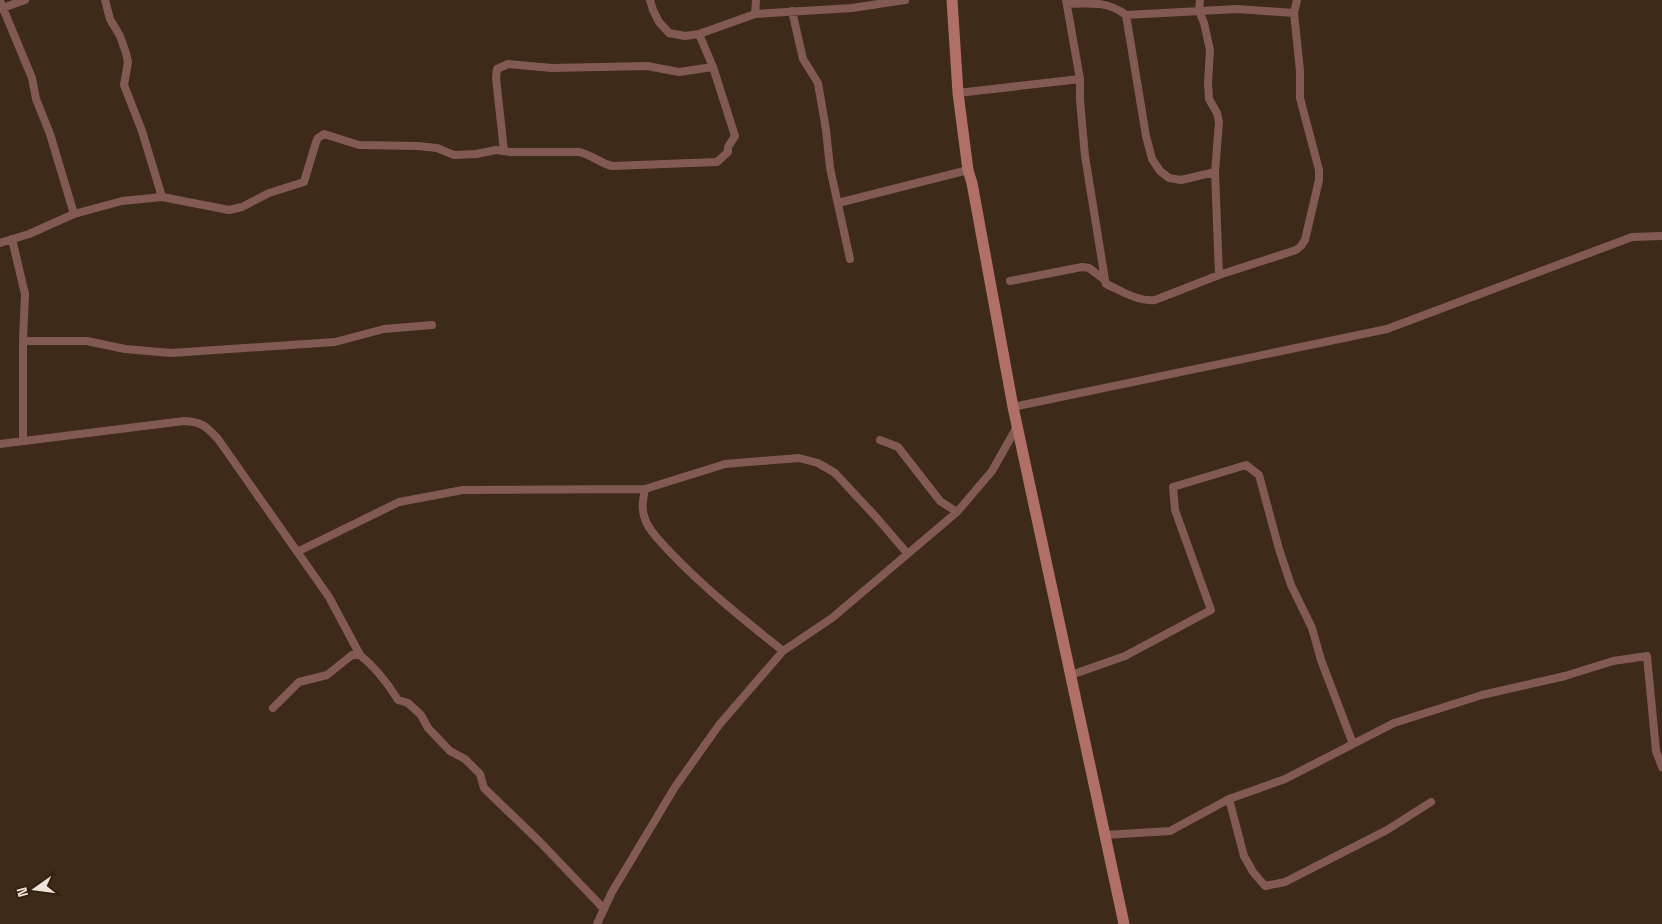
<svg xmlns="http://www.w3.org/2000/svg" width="1662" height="924" viewBox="0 0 1662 924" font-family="'Space Grotesk',sans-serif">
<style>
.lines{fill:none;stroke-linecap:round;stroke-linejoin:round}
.street{stroke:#835a53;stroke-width:8}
.secondary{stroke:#b17067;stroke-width:11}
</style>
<rect width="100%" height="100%" fill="#3d2a19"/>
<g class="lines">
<!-- street -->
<path class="street" d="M105,0L110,19L120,36L126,53L128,62L124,85L142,131L162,197
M650,0L653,10L659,22L669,33L685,36L699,34L755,14L852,8L905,0
M1066,0L1080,79V100L1085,156L1105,280
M1200,0L1199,11L1204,23L1210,50L1208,84L1209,99L1217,113L1219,122L1215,172L1219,275
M0,1L32,78L36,99L50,134L74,214
M1067,4C1089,3 1108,1 1126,15L1146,136L1152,159L1160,171L1169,178L1181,180L1215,172
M0,9L25,0
M792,11L803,59L818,83L826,130L830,168L850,259
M755,14L756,0
M1126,15L1237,9L1294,13
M958,93L1080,79
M504,151L496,78L497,69L508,64L552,68L647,66L679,72L713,67
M838,203L968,170
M12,239L25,294L23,341V441
M0,243L29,234L74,214L122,201L162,197L229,210L242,207L269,193L304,182L316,142L318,138L324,134L359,145L418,146L437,148L454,155L476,154L496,150L511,152H579C590,154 600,163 612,166L717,162L728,152V147L735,136L713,67L699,34
M1010,281L1082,267L1089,268L1105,280L1106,284C1122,291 1138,302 1155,300L1219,275L1296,250L1301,246L1305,240L1319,180V170L1300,98V71L1294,13L1297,0
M23,341H87L125,349L171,353L335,342L384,329L432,325
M1013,407L1387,329L1632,237L1662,236
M880,440L898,447L940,501L957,512
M0,444L184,421C202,422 206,426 218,439L329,597L360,655
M645,489C643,499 641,509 645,519C649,531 660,541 668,550C703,587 743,619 783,651
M297,552L399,502L463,490L645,489L725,464L799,458L818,463L835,473L876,517L907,553
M1071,675L1125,656L1211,610L1175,510L1173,487L1246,465L1259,475L1279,549L1291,585L1312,628L1321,660L1353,744
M273,708L299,682L327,675L352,655H360C376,668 387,682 398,700L408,703L421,715L428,728L450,751L465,759L480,774L484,788L540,842L604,909
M1229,799L1244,856L1253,872L1265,886L1285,882L1387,830L1431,802
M1105,835L1170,831L1229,799L1285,779L1394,723L1482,695L1565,676L1613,661L1647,656L1656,751L1662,767
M597,924L612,892L675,787L719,725L783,651L832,618L957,512L992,471L1018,425"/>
<!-- secondary -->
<path class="secondary" d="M952,0L958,93L968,170L972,183L1013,407L1124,924"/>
</g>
<!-- north arrow -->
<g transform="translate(35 889) rotate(256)" stroke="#332010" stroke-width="4" paint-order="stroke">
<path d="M0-4L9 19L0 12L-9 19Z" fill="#efe2d8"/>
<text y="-8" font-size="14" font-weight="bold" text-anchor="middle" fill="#efe2d8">N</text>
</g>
</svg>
